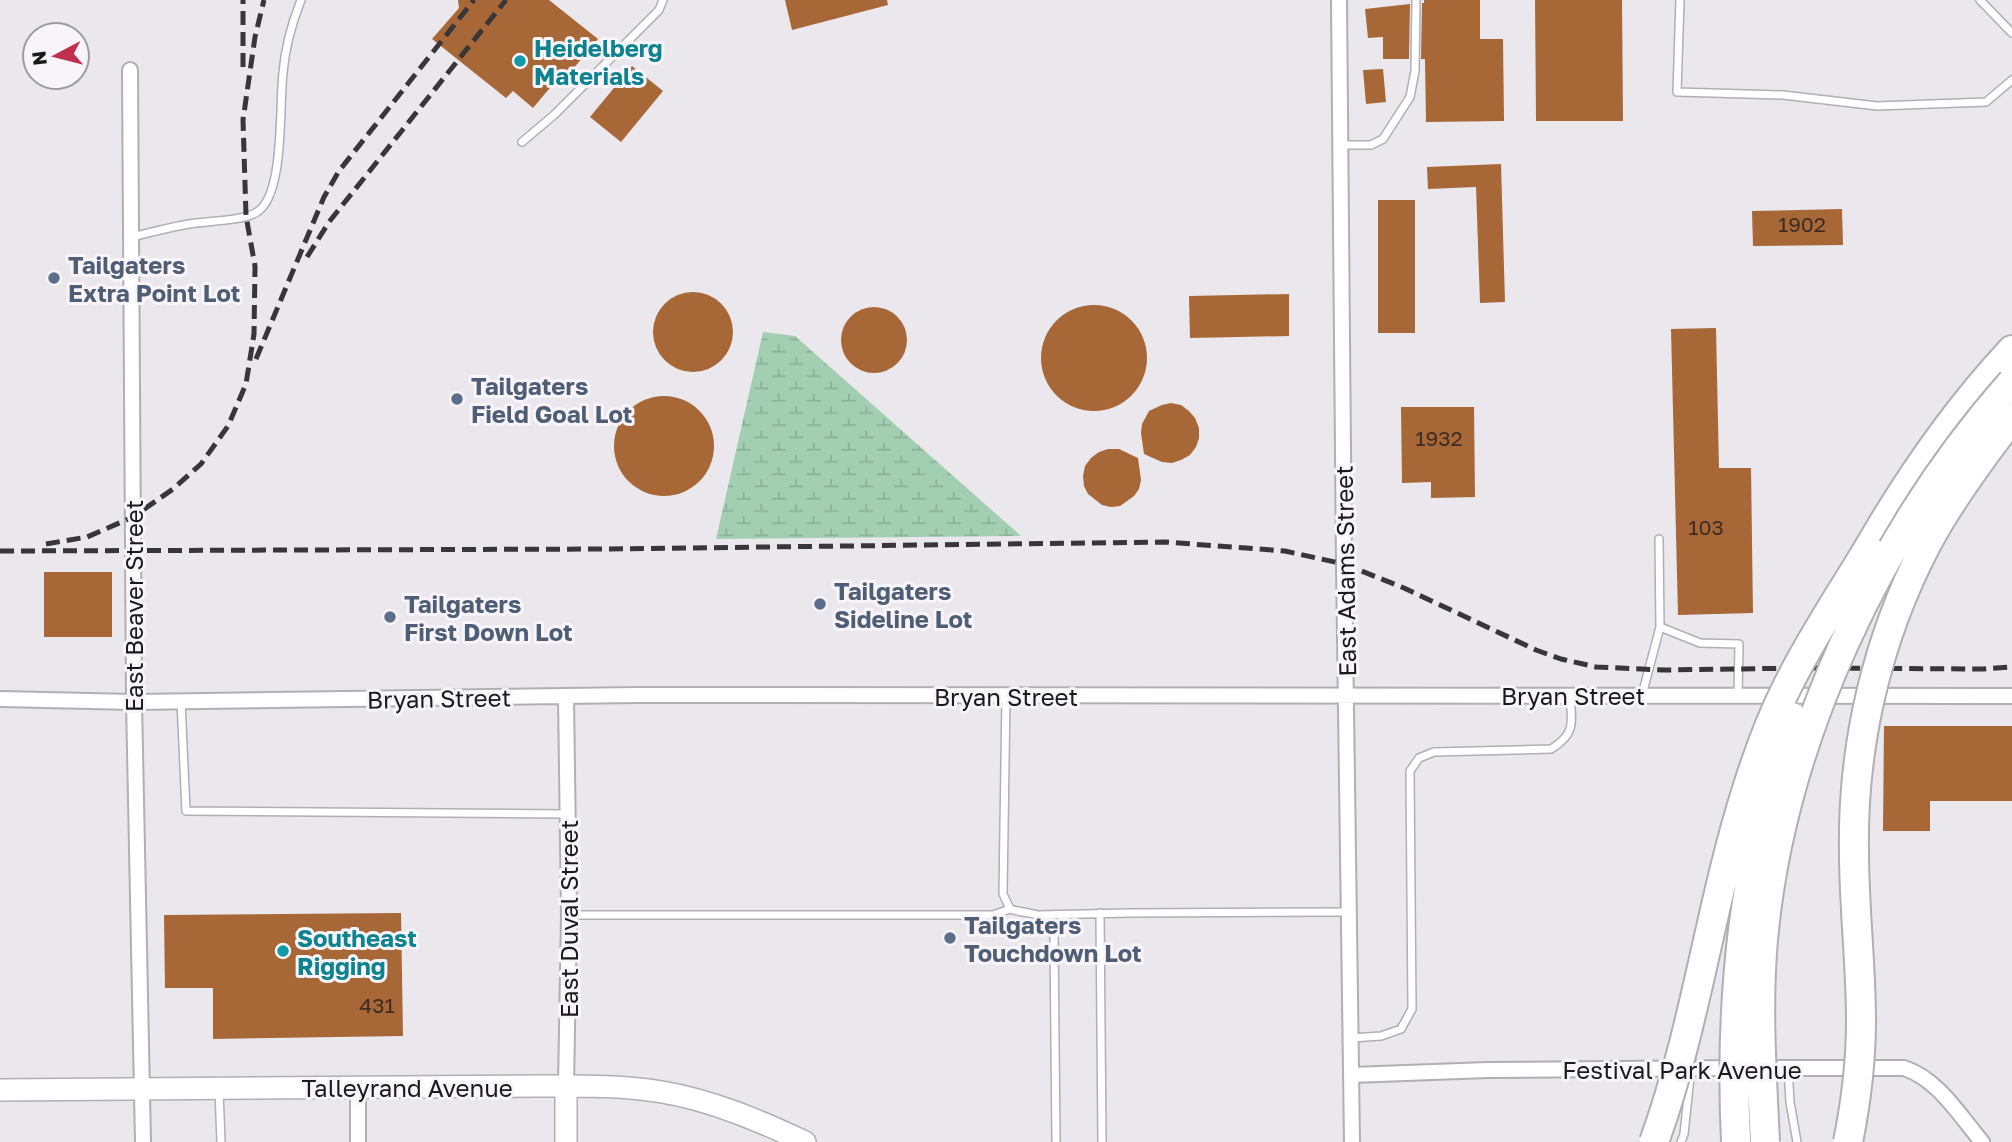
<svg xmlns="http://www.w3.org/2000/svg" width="2012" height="1142" viewBox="0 0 2012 1142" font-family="'Golos Text',sans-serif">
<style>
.wetland{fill:url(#wetland-marsh)}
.building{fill:#a86737}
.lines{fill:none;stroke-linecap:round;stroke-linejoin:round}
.lane-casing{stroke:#b1aeb4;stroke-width:10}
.street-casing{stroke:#b1aeb4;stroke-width:18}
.secondary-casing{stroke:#b1aeb4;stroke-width:24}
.highway-casing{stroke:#b1aeb4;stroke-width:32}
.lane{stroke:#fff;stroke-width:7}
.street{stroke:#fff;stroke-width:14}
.secondary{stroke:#fff;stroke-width:21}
.highway{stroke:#fff;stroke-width:28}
.rail{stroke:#383639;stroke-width:5;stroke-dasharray:14 7;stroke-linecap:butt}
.highway-bridge-casing{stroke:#b1aeb4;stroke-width:32;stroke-linecap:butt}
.highway-bridge{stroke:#fff;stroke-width:28}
.culture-dot{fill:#0f9aa8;stroke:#f8f4fa;stroke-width:2.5}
.service-dot{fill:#5c6f8a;stroke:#f8f4fa;stroke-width:2.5}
.labels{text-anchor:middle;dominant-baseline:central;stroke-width:6;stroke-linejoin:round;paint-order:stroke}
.number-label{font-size:21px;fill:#3e2c22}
.culture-label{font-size:24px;font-weight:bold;fill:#0d838f;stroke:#f8f4fa;text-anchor:start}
.service-label{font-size:24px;font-weight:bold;fill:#4e5e75;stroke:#f8f4fa;text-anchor:start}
.street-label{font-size:24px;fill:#1a191b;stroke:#f8f4fa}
</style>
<defs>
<pattern id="wetland-marsh" width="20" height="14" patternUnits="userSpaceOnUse" patternTransform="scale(1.75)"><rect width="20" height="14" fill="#a2cfb1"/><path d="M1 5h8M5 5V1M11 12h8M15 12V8" fill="none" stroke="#8bb198"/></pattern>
</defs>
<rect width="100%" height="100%" fill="#eae7ed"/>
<!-- wetland -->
<path class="wetland" d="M763,332L795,336L1021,536L716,539Z"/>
<!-- building -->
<path class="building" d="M458,0H549L598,39L558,87L554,83L533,108L513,91L506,98L432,39L459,8Z
M785,0H887L888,5L792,30Z
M1424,0H1480V39H1503L1504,121L1426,122L1425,59H1421L1422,3H1424Z
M1535,0H1622L1623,121H1536Z
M1410,4L1409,59H1383V37L1368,38L1365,9Z
M632,66L663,91L621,142L590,117Z
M1383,69L1386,102L1366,104L1363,70Z
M1501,164L1505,302L1480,303L1476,187L1428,189L1427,167Z
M1378,200H1415V333H1378Z
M1842,209L1843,245L1753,246L1752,211Z
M653 332a40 40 0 1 1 80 0a40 40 0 1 1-80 0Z
M1289,294V336L1190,338L1189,296Z
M1041 358a53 53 0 1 1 106 0a53 53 0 1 1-106 0Z
M841 340a33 33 0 1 1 66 0a33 33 0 1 1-66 0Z
M1716,328L1719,468H1751L1753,613L1678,615L1671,329Z
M614 446a50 50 0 1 1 100 0a50 50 0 1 1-100 0Z
M1171,403L1181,405L1189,411L1195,418L1199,428V438L1196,447L1190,455L1181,460L1172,463L1162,462L1144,454L1141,433L1142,424L1149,411L1162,405Z
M1401,407H1474L1475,497L1431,498V482L1402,483Z
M1108,449H1119L1138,458L1141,480L1139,489L1134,496L1120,506L1111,507L1102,505L1088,494L1084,486L1083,476L1085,466L1091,458L1099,452Z
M44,572H112V637H44Z
M1884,726H2012V801H1930V831H1883Z
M401,913L403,1036L213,1039V988H165L164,915Z"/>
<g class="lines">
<!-- lane casing -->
<g class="lane-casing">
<path id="lane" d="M1680,0L1677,92L1783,95L1877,106L1986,102L2012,80
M1980,0L2012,33
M522,142L554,115L659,10L663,0
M1341,145H1371L1383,139L1410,97L1415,71L1416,0
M131,237C150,233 170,227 189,224C206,221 244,221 257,212C285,195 279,104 283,73C285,48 292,23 301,0
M1660,627L1700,643L1739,644L1738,695
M1642,695L1660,627L1659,539
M1006,696L1003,894L1010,909C1033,916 1046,909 1054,936L1056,1142
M181,701L186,811L567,814
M1100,913L1102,1142
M569,915H993L1010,909
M1039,915L1129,913L1349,912
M1351,1038L1381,1036L1401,1029L1412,1009L1410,771L1419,758L1434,752L1551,749C1576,734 1572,722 1570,696
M1788,1068L1790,1102L1797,1142
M219,1090L221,1142
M1681,1142L1684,1134L1691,1068"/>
</g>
<!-- street casing -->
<g class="street-casing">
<path id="street" d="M1339,0L1344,564L1352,1142
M130,70L134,702L143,1142
M0,699L134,702L638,695L2012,696
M1759,1068H1904C1938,1079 1960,1116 1982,1142
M1351,1075L1488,1070L1738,1068
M566,1086L569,915L566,697
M358,1087V1142"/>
</g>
<!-- secondary casing -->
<g class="secondary-casing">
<path id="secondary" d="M566,1086V1142
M0,1090L538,1086C579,1086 621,1085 662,1092C711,1100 760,1121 805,1142"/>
</g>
<!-- highway casing -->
<g class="highway-casing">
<path id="highway" d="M1868,549C1909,478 1956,410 2012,350"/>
</g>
<!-- lane -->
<use href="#lane" class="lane"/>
<!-- street -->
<use href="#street" class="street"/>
<!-- secondary -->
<use href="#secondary" class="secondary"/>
<!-- highway -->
<use href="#highway" class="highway"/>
<!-- rail -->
<path class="rail" d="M243,67V0
M307,257L329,222L506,0
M256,359L324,197L339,171L474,0
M46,544L87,537L133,517L173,489L201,464L228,426L246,384L254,334L255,266L246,216L243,120L255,37L264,0
M0,551L606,549L1165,542L1285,551L1344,564L1404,588L1536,650L1561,659L1596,667L1664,670L1803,668L1984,669L2012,667"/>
<!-- highway-bridge casing -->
<g class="highway-bridge-casing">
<path id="highway-bridge" d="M1654,1142C1696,1027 1710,905 1747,789C1758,754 1771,718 1788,685C1811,638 1841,594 1868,549
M1736,1142C1729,996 1744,856 1792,717
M1765,1142C1762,1075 1757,1007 1763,940C1781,741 1880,531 2012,382
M1848,1142C1856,1102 1861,1062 1861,1021C1861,964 1854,908 1854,852C1852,746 1877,639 1926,545C1950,500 1981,458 2012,418"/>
</g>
<!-- highway-bridge -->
<use href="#highway-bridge" class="highway-bridge"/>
</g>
<!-- markers -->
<g class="culture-dot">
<circle cx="520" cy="61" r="7"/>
<circle cx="283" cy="951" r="7"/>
</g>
<g class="service-dot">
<circle cx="54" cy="278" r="7"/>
<circle cx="457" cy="399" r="7"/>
<circle cx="820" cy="604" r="7"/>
<circle cx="390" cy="617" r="7"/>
<circle cx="950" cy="938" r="7"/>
</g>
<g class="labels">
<!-- number labels -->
<g class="number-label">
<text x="1802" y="224">1902</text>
<text x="1439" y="438">1932</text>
<text x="1706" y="527">103</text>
<text x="377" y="1005">431</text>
</g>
<!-- culture labels -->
<g class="culture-label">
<text x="534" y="47">Heidelberg<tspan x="534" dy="28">Materials</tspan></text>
<text x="297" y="937">Southeast<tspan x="297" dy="28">Rigging</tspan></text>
</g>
<!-- service labels -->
<g class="service-label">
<text x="68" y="264">Tailgaters<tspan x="68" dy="28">Extra Point Lot</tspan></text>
<text x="471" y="385">Tailgaters<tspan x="471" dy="28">Field Goal Lot</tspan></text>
<text x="834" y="590">Tailgaters<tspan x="834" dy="28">Sideline Lot</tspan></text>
<text x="404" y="603">Tailgaters<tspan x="404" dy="28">First Down Lot</tspan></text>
<text x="964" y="924">Tailgaters<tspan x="964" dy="28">Touchdown Lot</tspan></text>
</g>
<!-- street labels -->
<g class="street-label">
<text transform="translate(1345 571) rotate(-91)">East Adams Street</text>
<text transform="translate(133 606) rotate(-90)">East Beaver Street</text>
<text x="1573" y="695">Bryan Street</text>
<text x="1006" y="696">Bryan Street</text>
<text transform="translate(439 698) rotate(-1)">Bryan Street</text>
<text transform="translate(568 919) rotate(-90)">East Duval Street</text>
<text x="1682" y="1069">Festival Park Avenue</text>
<text x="407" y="1087">Talleyrand Avenue</text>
</g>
</g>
<!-- north arrow -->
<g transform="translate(56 56) rotate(263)"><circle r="33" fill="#f8f4fa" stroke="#9f9ca1" stroke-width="2"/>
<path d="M0-5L12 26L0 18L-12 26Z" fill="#c02f4d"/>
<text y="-10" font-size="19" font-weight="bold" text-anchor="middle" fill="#1a191b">N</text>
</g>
</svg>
